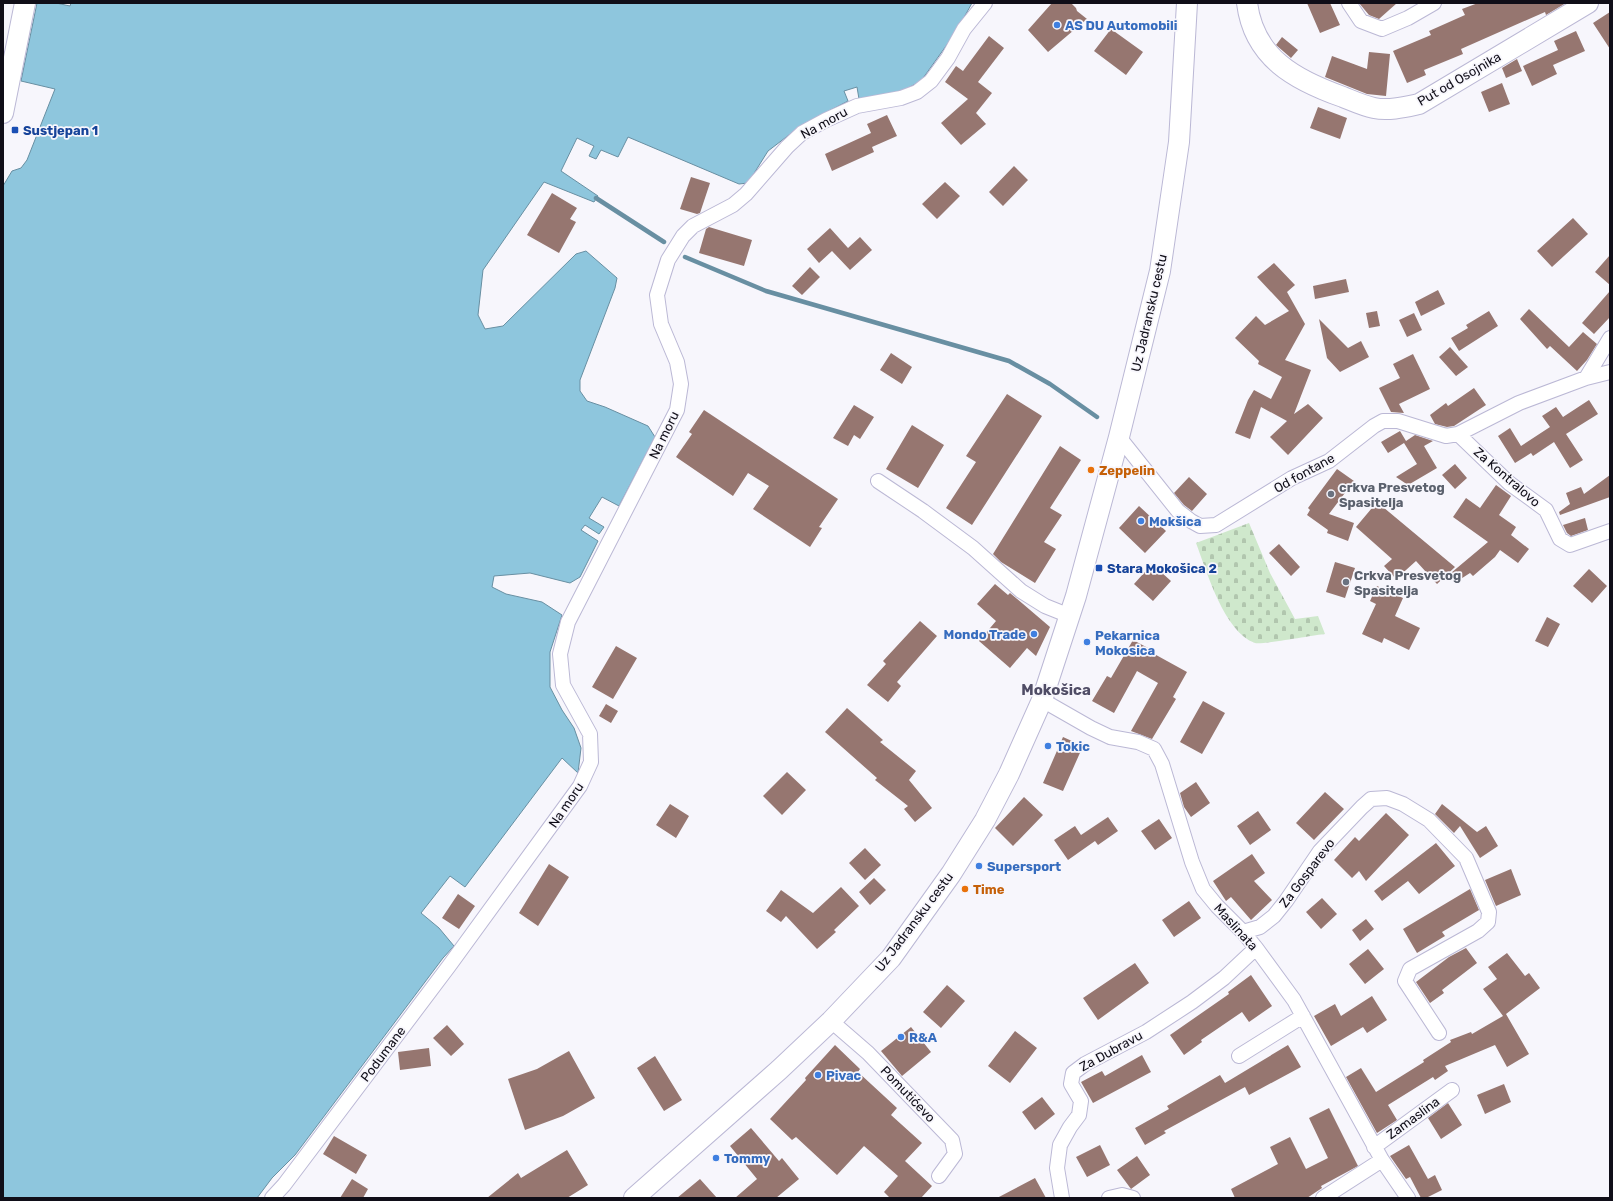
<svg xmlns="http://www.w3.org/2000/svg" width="1613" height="1201" viewBox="0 0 1613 1201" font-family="Rubik,sans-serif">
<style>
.cemetery{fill:url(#cemetery-stones)}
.water{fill:#8ec6dd;stroke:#688fa2}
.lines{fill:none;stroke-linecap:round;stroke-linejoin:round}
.stream{stroke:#688fa2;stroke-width:4.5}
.building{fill:#967670}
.street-casing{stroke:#bbb8d5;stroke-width:16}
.secondary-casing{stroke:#bbb8d5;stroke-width:22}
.street{stroke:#fff;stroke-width:14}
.secondary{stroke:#fff;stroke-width:20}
.shop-dot{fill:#3f7fe0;stroke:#f7f6fc;stroke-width:1.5}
.transit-dot{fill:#1a4fb4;stroke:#f7f6fc;stroke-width:1.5}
.food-dot{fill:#e8710a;stroke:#f7f6fc;stroke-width:1.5}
.worship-dot{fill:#6b7280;stroke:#f7f6fc;stroke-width:1.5}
.labels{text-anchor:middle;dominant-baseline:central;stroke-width:3.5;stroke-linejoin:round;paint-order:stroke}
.shop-label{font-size:13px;font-weight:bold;fill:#366cbe;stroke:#f7f6fc;text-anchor:start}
.street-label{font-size:13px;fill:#100e18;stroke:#f7f6fc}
.transit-label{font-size:13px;font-weight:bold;fill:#164399;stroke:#f7f6fc;text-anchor:start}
.food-label{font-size:13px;font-weight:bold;fill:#c56008;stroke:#f7f6fc;text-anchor:start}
.worship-label{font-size:13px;font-weight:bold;fill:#5b616d;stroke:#f7f6fc;text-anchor:start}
.quarter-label{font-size:15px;font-weight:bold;fill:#4f4c65;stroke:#f7f6fc}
</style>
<defs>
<pattern id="cemetery-stones" width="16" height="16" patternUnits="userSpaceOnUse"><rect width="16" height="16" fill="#cfe8cc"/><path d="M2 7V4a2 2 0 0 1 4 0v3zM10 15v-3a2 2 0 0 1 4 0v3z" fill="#b1c6ae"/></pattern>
</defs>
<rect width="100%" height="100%" fill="#f7f6fc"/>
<!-- cemetery -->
<path class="cemetery" d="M1249,523L1270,573L1295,619L1318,616L1325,634C1314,635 1261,645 1255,643C1224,632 1207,572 1196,543Z"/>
<!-- water -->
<path class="water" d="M37,3H56L70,6L71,3H972L956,32L921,81L897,94L859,99L857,87L844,91L848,101L802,125L768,151L748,183L739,184L628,137L618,157L601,150L596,159L589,156L594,146L577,138L561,171L598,196L594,202L544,182L483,270L478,315L485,329L503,326L576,254L586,251L617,278L615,288L580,380V391L587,401L605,407L648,426L655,437L619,506L602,497L589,518L604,527L599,534L585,525L581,530L598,541L580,577L570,583L530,573L494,576L492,587L506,594L542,602L562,615L550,652V687L562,710L574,728L581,748L578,773L562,758L465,887L450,876L421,913L439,928L454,946L443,958L295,1155L272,1178L257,1198H3V186L12,171L21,168L27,160L55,89L21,81Z"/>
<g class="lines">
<!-- stream -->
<path class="stream" d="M596,198L664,242
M685,257L766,291L1009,361L1050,384L1097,417"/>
</g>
<!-- building -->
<path class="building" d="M1052,3H1071L1076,8L1077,11L1087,19L1048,52L1028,30Z
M1307,3H1330L1340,25L1320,33Z
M1359,3H1397L1379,19L1369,15Z
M1478,3H1566L1546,15L1545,12L1461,49L1463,54L1424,70L1426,75L1407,83L1393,51L1431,35L1429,31L1465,15L1462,9Z
M1610,12V49L1593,23Z
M1111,29L1143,52L1126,75L1094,51Z
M1576,31L1585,51L1553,65L1557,74L1532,86L1523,66L1558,50L1554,41Z
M989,36L1004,48L978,82L992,93L976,113L986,124L961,145L941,123L968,99L945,82L956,66L963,71Z
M1282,37L1298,50L1291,58L1276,45Z
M1369,52L1390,54L1386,96L1367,94L1325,77L1332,56L1367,69Z
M1517,59L1522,71L1506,78L1502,68Z
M1502,83L1510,104L1489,112L1481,92Z
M1318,107L1347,118L1340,139L1310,128Z
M887,115L897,136L872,147L874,152L832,171L825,154L871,133L867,124Z
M1014,166L1028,180L1003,206L989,192Z
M691,177L710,183L700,213L697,214L680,209Z
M945,182L960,196L937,219L922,204Z
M552,193L577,208L570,219L576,222L559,253L527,235Z
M1573,218L1588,234L1552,267L1537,251Z
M709,227L752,240L744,266L699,253L706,229Z
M830,228L848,248L860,237L872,250L850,270L832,251L819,263L807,249Z
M1610,255V285L1595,272Z
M1274,263L1295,285L1287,292L1305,324L1285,360L1311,370L1294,414L1308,404L1323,418L1288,455L1270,437L1287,421L1261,407L1250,439L1235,433L1248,400L1254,390L1271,399L1282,377L1258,364L1259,361L1235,338L1256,316L1265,325L1289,311L1257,277Z
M810,267L820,277L802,295L792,286Z
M1346,279L1349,292L1315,299L1313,286Z
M1438,290L1445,304L1421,316L1415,302Z
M1610,291V317L1594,334L1582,323Z
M1529,309L1569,347L1583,332L1597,344L1587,360L1577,371L1550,346L1547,349L1520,319Z
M1377,311L1380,326L1369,328L1366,313Z
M1489,311L1498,326L1459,351L1451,338L1468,328L1466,325Z
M1414,313L1422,330L1407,337L1399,320Z
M1319,319L1348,348L1361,341L1369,357L1340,372L1327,358Z
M1450,347L1468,367L1456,376L1439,357Z
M891,353L912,367L902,384L880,370Z
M1413,354L1430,389L1399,404L1404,413L1391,412L1379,388L1400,378L1393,364Z
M1474,388L1486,405L1454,426L1447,427L1435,424L1430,415L1446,403L1448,406Z
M1007,394L1042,416L972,525L946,508L976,462L966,456Z
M1589,400L1598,414L1566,434L1583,460L1570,468L1554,442L1533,456L1531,453L1515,463L1498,436L1510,428L1521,446L1550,427L1542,416L1556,407L1563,417Z
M854,405L874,417L860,439L854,435L848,446L833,438Z
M704,410L838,499L819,527L822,528L810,547L753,509L769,486L748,473L733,496L676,457L692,434L689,432Z
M912,425L944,445L918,488L886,469Z
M1400,431L1406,441L1415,435L1433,441L1424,446L1437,468L1408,485L1396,477L1417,464L1404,443L1388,453L1381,442Z
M1060,446L1081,460L1050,508L1062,515L1044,542L1056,549L1035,583L1001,562L993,554Z
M1455,464L1467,478L1455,489L1442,475Z
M1337,469L1354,481L1329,514L1354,523L1348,541L1327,533L1328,530L1307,515L1310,510L1308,508Z
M1610,475V497L1560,515L1559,512L1570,504L1566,493L1581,487L1584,494Z
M1189,477L1207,494L1192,511L1184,505L1174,493Z
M1496,485L1511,496L1499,515L1516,527L1511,535L1529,549L1518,563L1500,550L1495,557L1473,576L1470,573L1456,582L1451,573L1488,542L1453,517L1466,498L1480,508Z
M1377,502L1455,567L1437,584L1416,561L1396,579L1384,566L1392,559L1356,527Z
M1139,506L1166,531L1145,553L1119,528Z
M1585,518L1588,530L1571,536L1567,533L1563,525Z
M1279,544L1300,567L1291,576L1269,553Z
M1335,562L1355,568L1345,598L1326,592Z
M1152,564L1171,581L1153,601L1134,584Z
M1589,569L1607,586L1592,603L1573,586Z
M995,584L1008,595L1010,593L1050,627L1036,656L1027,648L1010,668L979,641L996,621L977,604Z
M1377,586L1403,598L1395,616L1420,628L1409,650L1384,638L1382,643L1362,634L1376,604L1370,601Z
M1547,617L1560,624L1548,647L1535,641Z
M920,621L937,636L897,682L901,686L888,702L867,685L886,664L883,661Z
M1133,640L1148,648L1147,650L1187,672L1173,697L1176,699L1152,739L1131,731L1158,683L1137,671L1114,713L1092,701L1107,676L1111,678Z
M616,646L637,658L613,699L592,687Z
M1203,701L1225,713L1202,754L1180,742Z
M606,704L618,711L611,723L599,716Z
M847,708L883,740L880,742L916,771L909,780L932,808L915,822L904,809L908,806L875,780L877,778L825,732Z
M1063,737L1083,746L1063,791L1043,783Z
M787,772L806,790L782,815L763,796Z
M1196,782L1210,803L1191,817L1184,807L1180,793Z
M1325,792L1344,809L1314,840L1296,823Z
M1024,797L1043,815L1013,846L995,828Z
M670,804L689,816L676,838L656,825Z
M1442,804L1477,832L1486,826L1498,846L1480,858L1460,826L1454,833L1435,814Z
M1258,811L1271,830L1250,845L1237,826Z
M1386,813L1409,835L1366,881L1359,871L1352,878L1334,860L1355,837L1359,841Z
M1108,817L1118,831L1098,845L1095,841L1068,860L1054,840L1075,826L1081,835Z
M1159,819L1172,838L1155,850L1141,831Z
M1436,843L1455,866L1419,894L1408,881L1382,901L1374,891Z
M865,848L881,865L865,880L849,863Z
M1252,854L1265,873L1254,881L1272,900L1251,920L1231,897L1226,901L1213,881Z
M549,864L569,877L538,926L519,913Z
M1511,869L1521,895L1496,906L1485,880Z
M874,878L886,890L870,905L859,892Z
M841,887L859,906L834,930L836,932L817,949L786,916L781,922L766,911L781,890L813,913Z
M1470,889L1479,910L1442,932L1445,936L1417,953L1403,929Z
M458,894L475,906L459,929L442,918Z
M1322,898L1337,914L1321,929L1306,912Z
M1189,901L1201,918L1174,937L1162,920Z
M1366,919L1374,929L1360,941L1352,930Z
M1466,948L1477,963L1442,990L1444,993L1430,1003L1416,982L1449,957Z
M1368,949L1384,969L1365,984L1349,964Z
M1507,953L1525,976L1529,973L1540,988L1506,1014L1529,1054L1507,1067L1495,1045L1445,1066L1448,1071L1435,1080L1433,1077L1388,1105L1397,1120L1377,1133L1346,1077L1361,1068L1376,1092L1424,1062L1423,1060L1451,1042L1450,1040L1471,1032L1472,1034L1503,1016L1483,989L1497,979L1488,967Z
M1135,963L1149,983L1098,1020L1083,998Z
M1251,975L1272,1006L1249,1022L1242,1012L1201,1040L1202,1042L1184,1055L1170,1035L1229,994L1228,992Z
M947,985L965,1001L941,1028L923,1012Z
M1372,996L1387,1020L1367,1033L1363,1027L1331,1046L1314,1016L1335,1004L1341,1016Z
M447,1025L464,1044L451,1056L433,1038Z
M911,1027L931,1052L902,1076L881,1051Z
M1015,1031L1037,1048L1010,1083L988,1066Z
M835,1045L860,1069L858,1072L897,1108L891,1115L922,1143L905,1161L932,1186L921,1198H890L884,1192L898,1176L864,1146L837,1175L796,1137L792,1140L770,1119L806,1080L805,1078Z
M1288,1045L1301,1067L1249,1095L1245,1087L1164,1131L1166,1133L1145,1145L1135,1128L1169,1109L1167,1106L1220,1075L1225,1083Z
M429,1048L431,1066L400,1070L398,1052Z
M569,1051L595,1098L563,1116L525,1130L508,1079L537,1069Z
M1142,1055L1151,1072L1093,1103L1081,1082L1102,1071L1105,1076Z
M655,1056L682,1100L664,1111L637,1068Z
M1504,1084L1511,1102L1485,1114L1477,1095Z
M1042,1097L1055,1114L1035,1130L1022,1112Z
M1448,1103L1462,1125L1441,1139L1428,1118Z
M1329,1108L1358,1166L1321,1186L1322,1188L1307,1198H1235L1231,1189L1278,1164L1270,1147L1290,1137L1306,1169L1328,1158L1309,1118Z
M751,1128L779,1161L782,1158L799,1179L776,1198H735L757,1179L730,1146Z
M334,1136L367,1155L356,1174L323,1154Z
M1100,1145L1110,1165L1087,1177L1076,1157Z
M1409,1145L1428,1179L1435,1175L1442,1190L1426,1198H1421L1410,1177L1406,1179L1390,1156Z
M567,1150L588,1185L567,1198H487L518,1173L521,1178Z
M1137,1156L1150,1175L1131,1189L1117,1170Z
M1035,1178L1046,1198H997Z
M352,1179L368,1189L363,1198H340Z
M700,1179L717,1198H677Z"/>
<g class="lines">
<!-- street casing -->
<g class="street-casing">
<path id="street" d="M1349,3L1361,21L1382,29L1408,18L1434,3
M1586,378L1610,338
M1458,434L1509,483L1546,510L1560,539L1570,545L1610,531
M1119,437L1178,511L1191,521L1200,526L1216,525L1292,478L1329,461L1374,426L1383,421H1398L1446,436L1458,434L1519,403L1586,378L1610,372
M878,481L923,511L973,548L1021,591L1045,606L1070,616
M1042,700L1091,728L1110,737L1138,742L1154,749L1162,764L1192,862L1203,889L1217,906L1243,932L1256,948L1294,1000L1382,1160L1408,1198
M1243,932L1260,927L1274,916L1286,901L1320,851L1362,807L1371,799L1387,798L1403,804L1429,820L1466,858L1489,912L1488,922L1478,931L1410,969L1405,981L1439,1033
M831,1021L868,1053L952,1140L955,1154L939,1176
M1239,1056L1303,1016
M1374,1147L1452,1090
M272,1198L284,1185L449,966L580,786L591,762L590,734L563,685L560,654L568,622L677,410L681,384L677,362L661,324L657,295L668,260L683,236L693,226L733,205L746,194L787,147L802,133L826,120L857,106L901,98L917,92L931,81L948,58L964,29L985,3
M1062,1198L1057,1168L1060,1145L1070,1127L1079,1115L1081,1101L1071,1084L1073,1073L1085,1064L1146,1032L1192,1002L1224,978L1256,948
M1109,1198L1122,1195L1133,1198
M1323,1198L1382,1160"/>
</g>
<!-- secondary casing -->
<g class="secondary-casing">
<path id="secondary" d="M1247,3C1254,58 1295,80 1343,97C1353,101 1364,106 1374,108C1389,111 1405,107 1419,104L1588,3
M3,113L25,3
M634,1198L779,1070L831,1021L891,958L951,874L985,820L1009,774L1042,700L1076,596L1119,437L1160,271L1179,142L1187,3"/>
</g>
<!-- street -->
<use href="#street" class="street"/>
<!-- secondary -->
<use href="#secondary" class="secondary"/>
</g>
<!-- markers -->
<g class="shop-dot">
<circle cx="1057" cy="25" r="4"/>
<circle cx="1141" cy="521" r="4"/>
<circle cx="1034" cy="634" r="4"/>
<circle cx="1087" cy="642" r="4"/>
<circle cx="1048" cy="746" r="4"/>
<circle cx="979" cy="866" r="4"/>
<circle cx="901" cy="1037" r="4"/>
<circle cx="818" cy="1075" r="4"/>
<circle cx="716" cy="1158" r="4"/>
</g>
<g class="transit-dot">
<rect x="11" y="126" width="8" height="8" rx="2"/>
<rect x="1095" y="564" width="8" height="8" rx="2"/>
</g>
<g class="food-dot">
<circle cx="1091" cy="470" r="4"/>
<circle cx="965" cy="889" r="4"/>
</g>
<g class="worship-dot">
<circle cx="1331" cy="494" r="4"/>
<circle cx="1346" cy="582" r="4"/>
</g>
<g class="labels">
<!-- shop labels -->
<g class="shop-label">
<text x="1065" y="25">AS DU Automobili</text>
<text x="1149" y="521">Mokšica</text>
<text x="1026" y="634" text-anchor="end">Mondo Trade</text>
<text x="1095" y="635">Pekarnica<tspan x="1095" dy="15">Mokosica</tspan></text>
<text x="1056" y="746">Tokic</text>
<text x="987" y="866">Supersport</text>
<text x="909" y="1037">R&amp;A</text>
<text x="826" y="1075">Pivac</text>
<text x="724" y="1158">Tommy</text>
</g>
<!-- street labels -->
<g class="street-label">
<text transform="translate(1459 79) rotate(-30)">Put od Osojnika</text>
<text transform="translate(824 123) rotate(-29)">Na moru</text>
<text transform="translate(1149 313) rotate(-77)">Uz Jadransku cestu</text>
<text transform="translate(664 435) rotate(-64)">Na moru</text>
<text transform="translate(1304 473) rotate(-29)">Od fontane</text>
<text transform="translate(1507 477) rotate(41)">Za Kontralovo</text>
<text transform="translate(566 805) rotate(-56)">Na moru</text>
<text transform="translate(1307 873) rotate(-53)">Za Gosparevo</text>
<text transform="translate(914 922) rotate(-53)">Uz Jadransku cestu</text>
<text transform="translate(1236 927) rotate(48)">Maslinata</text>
<text transform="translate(1111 1051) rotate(-29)">Za Dubravu</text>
<text transform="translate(383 1054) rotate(-53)">Podumane</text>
<text transform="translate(908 1094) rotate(46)">Pomutićevo</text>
<text transform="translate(1413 1118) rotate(-36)">Zamaslina</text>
</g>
<!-- transit labels -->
<g class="transit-label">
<text x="23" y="130">Sustjepan 1</text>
<text x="1107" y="568">Stara Mokošica 2</text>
</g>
<!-- food labels -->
<g class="food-label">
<text x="1099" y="470">Zeppelin</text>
<text x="973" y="889">Time</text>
</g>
<!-- worship labels -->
<g class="worship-label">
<text x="1339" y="487">crkva Presvetog<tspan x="1339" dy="15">Spasitelja</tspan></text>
<text x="1354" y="575">Crkva Presvetog<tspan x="1354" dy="15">Spasitelja</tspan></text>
</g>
<!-- quarter labels -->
<g class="quarter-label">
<text x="1056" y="690">Mokošica</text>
</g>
</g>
<!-- border -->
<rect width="1613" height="1201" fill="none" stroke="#100e18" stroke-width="8"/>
</svg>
